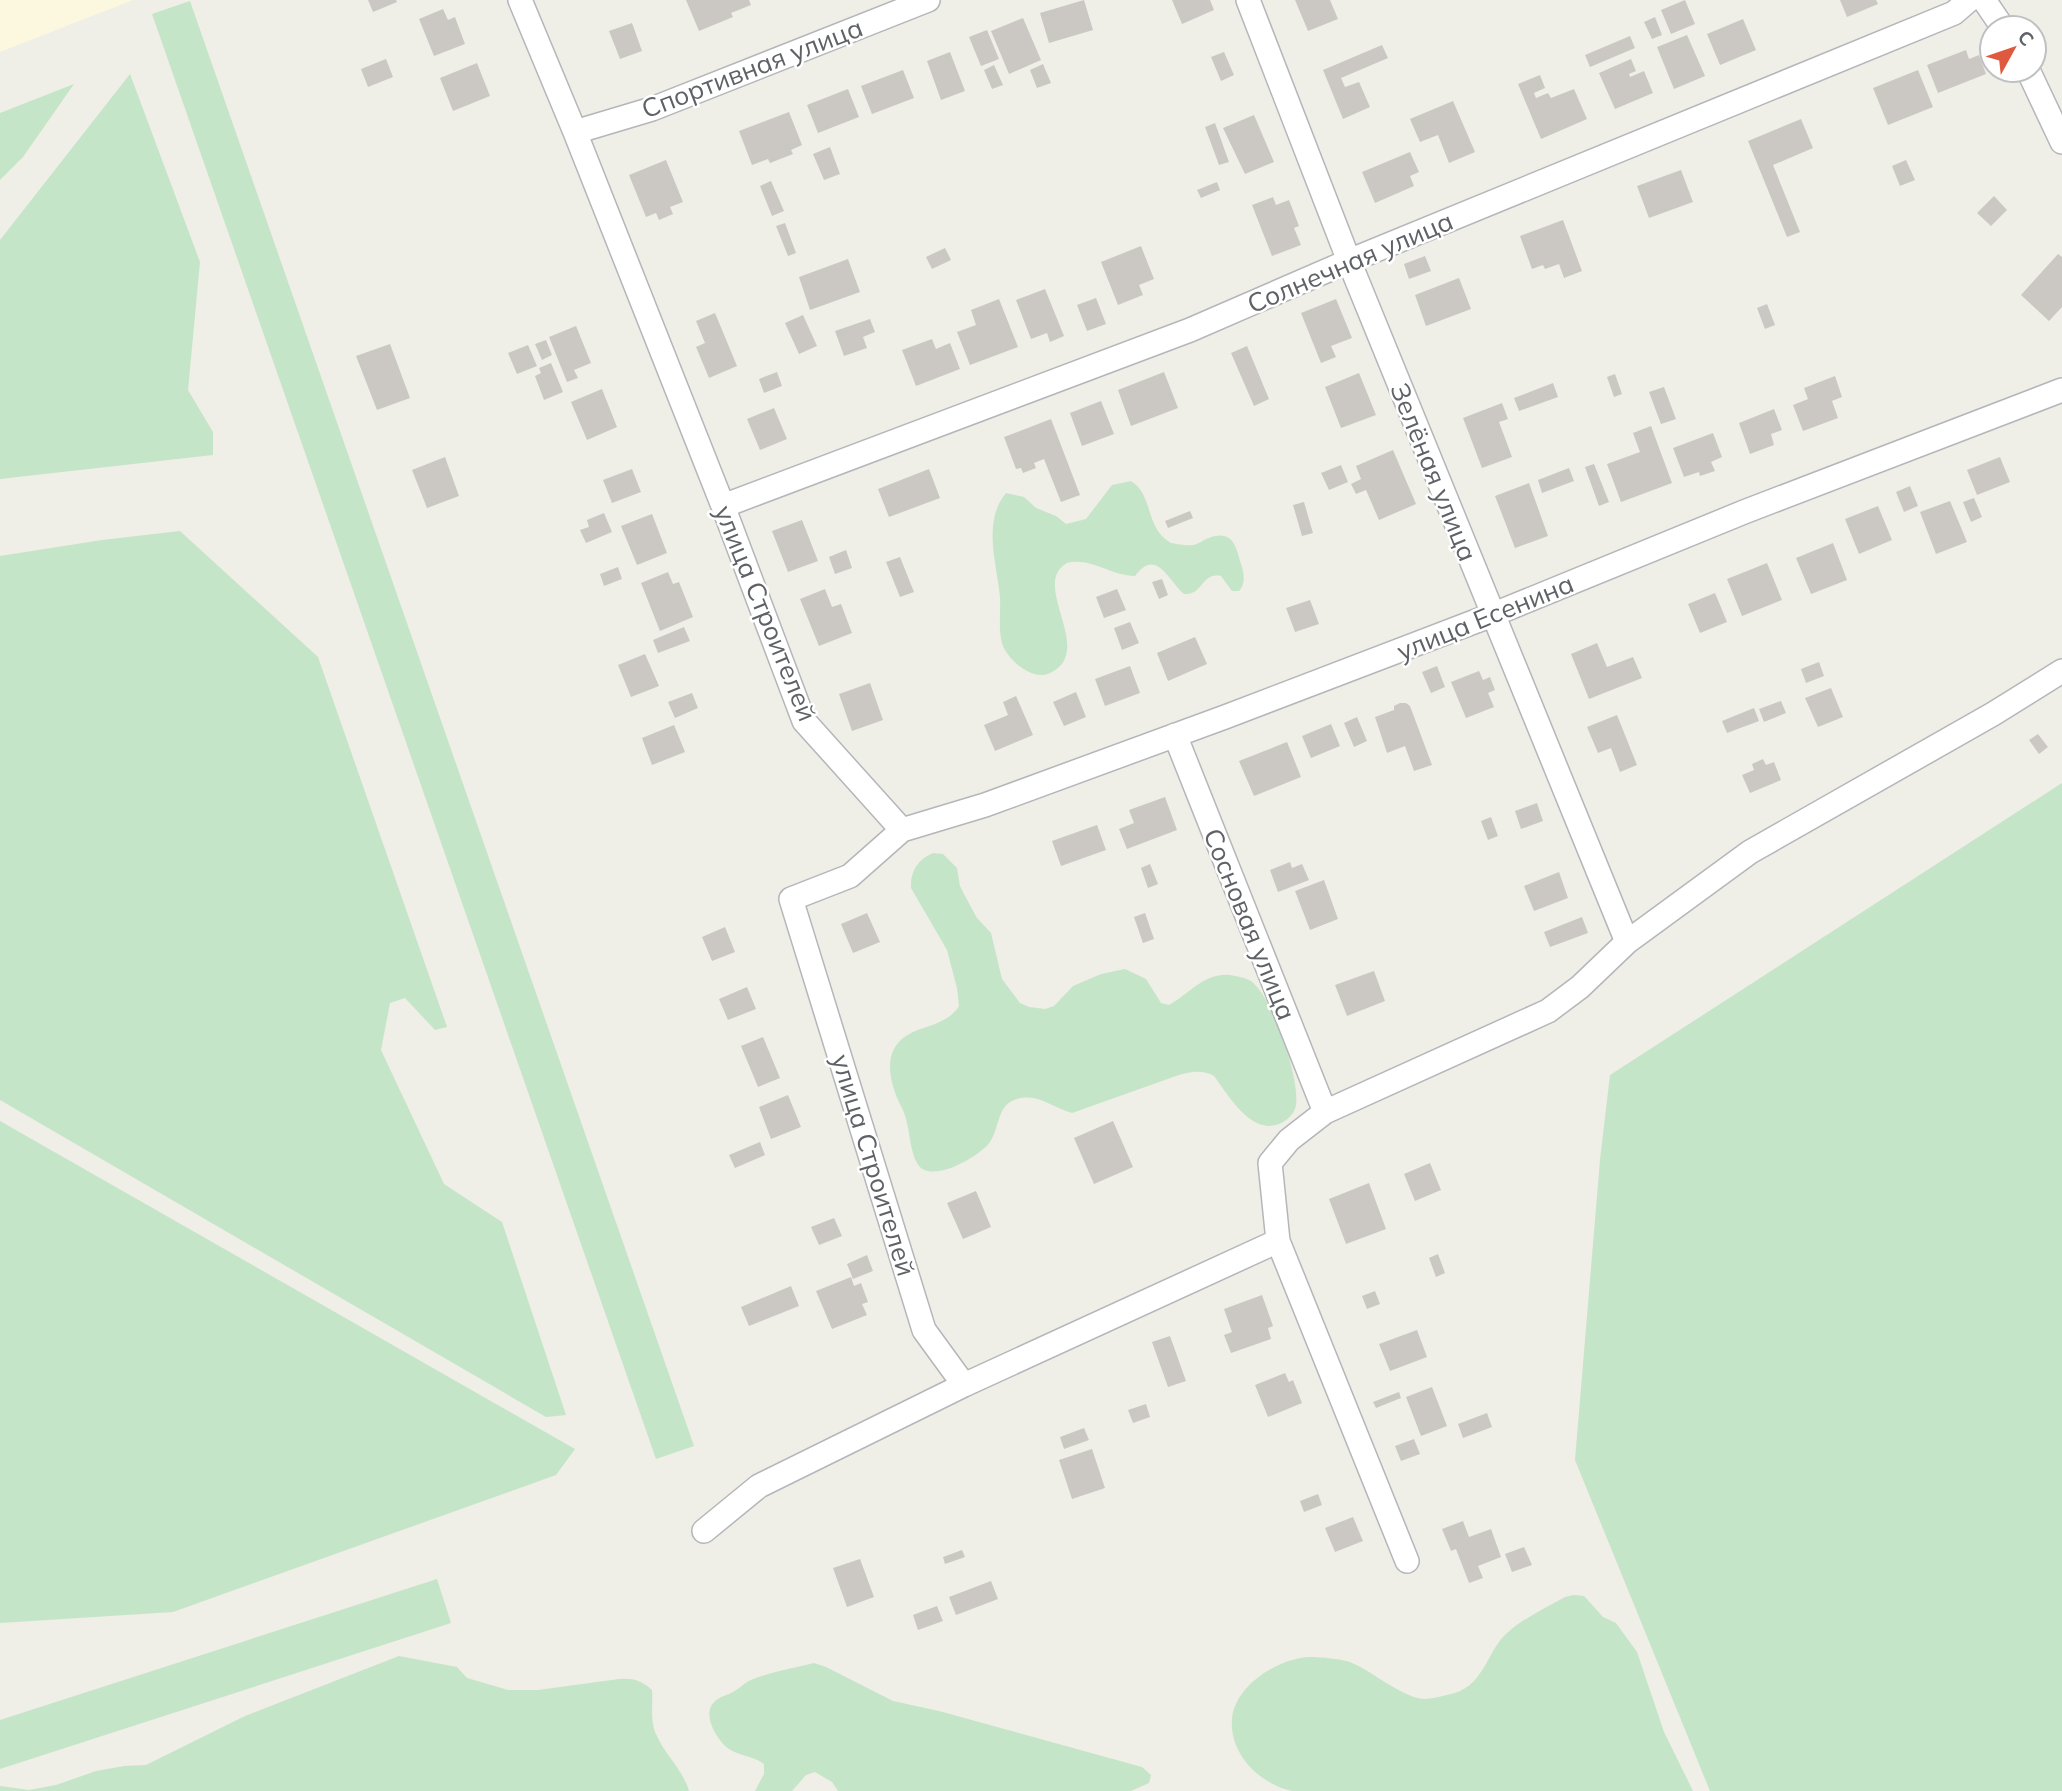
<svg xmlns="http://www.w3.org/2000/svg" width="2062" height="1791" viewBox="0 0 2062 1791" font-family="Mulish,sans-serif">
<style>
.commercial{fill:#fcf8df}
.green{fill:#c5e5c8}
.building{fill:#cbc8c4}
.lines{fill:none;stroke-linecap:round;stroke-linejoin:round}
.minor-casing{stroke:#b4b6ba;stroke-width:26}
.minor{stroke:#fff;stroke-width:23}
.labels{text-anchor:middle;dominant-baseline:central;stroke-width:5;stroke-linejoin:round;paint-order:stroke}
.street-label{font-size:26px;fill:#5e6166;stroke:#fff}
</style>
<rect width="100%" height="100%" fill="#efeee7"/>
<!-- commercial -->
<path class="commercial" d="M0,0H133L0,52Z"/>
<!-- green -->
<path class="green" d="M190,1L694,1446L656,1459L152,14Z
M130,74L200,262L188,390L213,432V455L0,479V240Z
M74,84L23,157L0,180V113Z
M1131,481C1154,495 1144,527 1171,543C1178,544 1186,546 1193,545C1199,544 1203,540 1209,538C1233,529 1236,547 1241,564C1244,574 1246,583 1239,591H1232L1221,576C1201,572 1203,596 1184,594C1168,580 1156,547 1135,576C1111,576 1091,557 1067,563C1029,584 1097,651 1050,673C1034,681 1013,664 1005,650C997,636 1001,613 1000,597C997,564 982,522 1006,493L1024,497L1036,508L1056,516L1066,524L1086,519L1112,485Z
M180,531L318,657L447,1027L435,1030L405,998L390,1003L381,1050L444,1184L502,1222L566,1415L546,1417L0,1100V556L102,540Z
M2062,783V1791H1710L1575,1460L1600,1160L1610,1075Z
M933,853L943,854L957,868L960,886L965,896L977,918L991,933L1002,979L1020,1003L1029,1007L1045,1009L1054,1006L1073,986L1101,974L1125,969L1146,979L1161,1003L1169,1005C1189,994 1205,972 1230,975C1236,976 1246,978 1251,981C1273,997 1300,1079 1296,1105C1295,1112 1290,1118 1283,1122C1253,1139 1229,1096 1214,1076C1202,1069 1189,1072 1176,1076L1072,1113C1053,1108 1038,1093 1017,1099C997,1104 1000,1127 990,1142C979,1157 929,1186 917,1163C908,1146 911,1125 901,1106C893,1091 885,1065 894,1049C908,1023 944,1031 959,1006L957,988L947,950L911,888C910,872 918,859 933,853Z
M0,1121L575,1449L556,1475L173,1612L0,1623Z
M437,1579L451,1623L0,1769V1720Z
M1574,1595L1584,1596L1603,1617L1616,1623L1637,1652L1664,1732L1693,1791H1292C1260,1784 1229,1754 1232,1719C1235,1685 1279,1658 1310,1657C1319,1657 1345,1659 1352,1663C1372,1671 1403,1698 1424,1699C1433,1699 1446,1695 1455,1693C1484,1684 1487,1652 1506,1634C1523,1618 1546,1608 1565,1597Z
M399,1656L457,1667L467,1678L508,1690H538L619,1679C633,1678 641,1680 652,1690C653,1704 650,1721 656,1734C665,1755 683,1770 689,1791H0V1786L29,1790L56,1785L96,1771L124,1766L146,1765L245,1716Z
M814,1663L826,1667L893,1701L939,1711L1142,1767L1151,1775L1149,1783L1131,1791H838L832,1782L815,1772L806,1775L792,1791H755L764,1774V1764C752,1755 736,1756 725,1746C714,1735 700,1710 718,1699C722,1696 728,1695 733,1692C739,1689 744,1683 751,1680C770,1672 794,1668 814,1663Z"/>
<!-- building -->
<path class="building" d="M368,0H396L397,2L373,12Z
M686,0H749L751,5L731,13L733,17L699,31Z
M1084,0L1093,30L1049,43L1040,13Z
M1172,0H1210L1214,10L1182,24Z
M1295,0H1330L1338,19L1308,31Z
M1685,0L1695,24L1671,34L1661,10Z
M1840,0H1876L1878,4L1847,17Z
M443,9L448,20L455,17L465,44L434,56L419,19Z
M1655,17L1662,35L1652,39L1644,22Z
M1023,18L1041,60L1009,74L991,31Z
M1743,19L1756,50L1720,65L1707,34Z
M632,23L642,51L620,59L609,31Z
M987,30L999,59L981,66L969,37Z
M1687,35L1705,76L1674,89L1657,47Z
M1630,36L1635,48L1590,67L1585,55Z
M1382,45L1388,58L1341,78L1345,87L1359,82L1370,107L1343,119L1323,70Z
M1966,50L1969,59L1979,55L1986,74L1938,93L1927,65Z
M950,52L965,91L941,100L927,61Z
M1224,52L1234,75L1221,81L1211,57Z
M386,59L393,77L368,87L361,69Z
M1631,59L1636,71L1629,74L1630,77L1644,71L1653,93L1615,109L1599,73Z
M477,63L490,96L453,111L440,78Z
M1043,64L1051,83L1037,88L1030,70Z
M994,65L1003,85L992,89L984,70Z
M903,70L914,98L872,114L861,86Z
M1918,70L1933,107L1888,125L1873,88Z
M1540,75L1545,88L1534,93L1536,98L1548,93L1551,98L1574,89L1587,119L1541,139L1518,84Z
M848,89L859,117L818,133L807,105Z
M1453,101L1475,152L1449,163L1438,135L1420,142L1410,119Z
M789,112L802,145L791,150L793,154L770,163L768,159L752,165L739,131Z
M1254,115L1274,162L1245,174L1223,128Z
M1801,119L1813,148L1773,165L1800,232L1787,237L1748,141Z
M1215,123L1229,162L1219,165L1205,127Z
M830,147L840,174L824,180L813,154Z
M1410,152L1419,172L1410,176L1414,186L1375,203L1362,172Z
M666,160L683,202L670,207L673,214L659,220L656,213L646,217L629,175Z
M1906,160L1915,180L1900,186L1892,166Z
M1681,170L1693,202L1649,218L1637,186Z
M771,181L784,211L772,216L760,186Z
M1217,182L1220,190L1201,198L1197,190Z
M1994,196L2007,210L1991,226L1977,213Z
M1273,197L1276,205L1289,200L1299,226L1294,228L1301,245L1272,256L1252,205Z
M1563,220L1582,271L1564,278L1559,264L1545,269L1543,265L1532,269L1520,236Z
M785,223L796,253L788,256L776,226Z
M1141,246L1154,279L1139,285L1143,295L1118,305L1101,262Z
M945,248L951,260L932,269L926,257Z
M2058,254L2062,257V307L2049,321L2021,295Z
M1425,256L1431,271L1409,279L1404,264Z
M848,259L860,292L810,310L799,277Z
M1459,278L1471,309L1426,326L1415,295Z
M1045,289L1064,336L1050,342L1047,333L1031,339L1016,300Z
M1096,298L1106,324L1087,331L1077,305Z
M999,299L1018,347L970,365L957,332L976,325L971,310Z
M1336,299L1352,338L1331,346L1336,357L1321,363L1301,313Z
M1767,304L1775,325L1765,329L1757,308Z
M715,313L737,366L709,378L696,347L705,343L696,321Z
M803,315L817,346L799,354L785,323Z
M870,319L875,332L863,337L867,348L844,356L835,331Z
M576,326L591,363L574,370L578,378L567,382L549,337Z
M932,339L936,349L950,343L960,369L916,386L902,350Z
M546,340L552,355L542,360L535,344Z
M390,344L410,398L377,410L356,356Z
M528,345L537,366L517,374L508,353Z
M1247,346L1269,399L1254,406L1231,353Z
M551,363L563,392L544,400L535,376L541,373L539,368Z
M777,372L782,386L764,393L759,379Z
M1164,372L1178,408L1131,426L1118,390Z
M1359,373L1376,415L1341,428L1325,387Z
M1615,374L1622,394L1614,397L1607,377Z
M1835,376L1842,397L1832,401L1838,418L1803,431L1793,405L1808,399L1804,388Z
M1553,383L1558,397L1519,411L1514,398Z
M1664,387L1676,419L1661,424L1649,392Z
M602,389L617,427L587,440L571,402Z
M1101,401L1114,434L1082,446L1070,413Z
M1502,403L1508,419L1499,422L1512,457L1482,468L1463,418Z
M774,408L787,439L760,450L747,419Z
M1774,409L1782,430L1771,434L1774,445L1750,454L1739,423Z
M1051,419L1080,495L1061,502L1044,459L1034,463L1036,468L1023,473L1021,468L1016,469L1004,437Z
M1651,426L1672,483L1621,502L1607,464L1640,452L1633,433Z
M1713,433L1722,457L1711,462L1715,471L1700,476L1699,472L1684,477L1673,448Z
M1393,450L1416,504L1379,520L1366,490L1356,494L1351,484L1361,479L1356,466Z
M445,457L459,496L427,508L412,470Z
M2000,457L2010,482L1977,495L1967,470Z
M1594,464L1609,502L1599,506L1585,467Z
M1341,465L1348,482L1329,490L1321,473Z
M1569,468L1574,481L1542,493L1538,480Z
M632,469L641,492L612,503L603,480Z
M929,469L940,498L889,517L878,489Z
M1529,483L1548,536L1515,548L1495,496Z
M1910,486L1918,506L1904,512L1896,492Z
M1974,498L1982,517L1971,522L1963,502Z
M1950,501L1967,542L1936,554L1920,512Z
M1304,502L1313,533L1302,536L1293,505Z
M1878,506L1892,540L1859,554L1845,519Z
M1190,511L1193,518L1168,528L1165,521Z
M604,513L612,532L586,543L580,530L589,527L587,520Z
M652,514L667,553L637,565L621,526Z
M802,520L818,561L788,572L772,531Z
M1833,543L1847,580L1811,594L1796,558Z
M846,550L852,568L835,574L829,557Z
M900,557L914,592L900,597L886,562Z
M1767,563L1782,600L1742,616L1727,579Z
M618,567L622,579L604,586L600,574Z
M668,572L673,584L679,582L693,617L660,631L641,583Z
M1162,579L1168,595L1159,599L1152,582Z
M825,589L832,607L841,604L852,633L819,646L800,599Z
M1117,589L1126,610L1104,618L1096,597Z
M1715,593L1727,622L1700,633L1688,604Z
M1310,600L1319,624L1295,632L1286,608Z
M1130,622L1139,643L1122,650L1114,628Z
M684,627L690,641L658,653L653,640Z
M1195,637L1207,664L1168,681L1157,653Z
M1597,643L1607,667L1633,657L1642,678L1589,699L1571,654Z
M645,654L659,686L631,697L618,665Z
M1819,662L1824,676L1806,683L1801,669Z
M1130,666L1140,693L1105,706L1095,679Z
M1437,666L1445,687L1431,693L1422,672Z
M1479,671L1483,680L1490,677L1495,690L1488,693L1494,707L1466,718L1451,682Z
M870,683L883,720L852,731L839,694Z
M1831,688L1843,717L1818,727L1805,698Z
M1076,692L1086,717L1064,726L1053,702Z
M692,693L698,708L675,718L668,702Z
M1016,696L1033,735L995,751L984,725L1008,715L1003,702Z
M1781,701L1786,713L1764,722L1759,709Z
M1400,703H1406L1410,706L1432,765L1414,771L1405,746L1387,753L1375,717L1394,710V706Z
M1754,708L1759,721L1727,733L1722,721Z
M1617,715L1637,765L1620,772L1611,748L1598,753L1587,727Z
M1357,717L1367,741L1354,747L1344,723Z
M1331,724L1340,746L1311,758L1302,736Z
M674,725L685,752L652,765L642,738Z
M2038,734L2048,747L2039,754L2029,740Z
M1287,742L1301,777L1254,796L1239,761Z
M1763,759L1766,765L1774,762L1781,780L1750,793L1742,775L1754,770L1752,764Z
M1165,797L1177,830L1127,849L1119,829L1134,823L1129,810Z
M1537,803L1543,821L1521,829L1515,811Z
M1491,817L1498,836L1488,840L1481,821Z
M1097,825L1106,850L1061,866L1052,841Z
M1290,862L1292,868L1302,864L1309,880L1278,892L1270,870Z
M1150,864L1158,884L1148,888L1141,868Z
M1559,872L1568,898L1534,911L1524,886Z
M1324,880L1338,919L1310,930L1295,891Z
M867,913L880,942L853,953L841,924Z
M1145,913L1154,939L1143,943L1134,917Z
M1582,917L1588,933L1550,947L1544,932Z
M725,927L735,952L712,961L702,937Z
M1374,971L1385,1001L1347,1016L1335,985Z
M747,987L756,1009L728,1020L719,999Z
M763,1037L780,1078L758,1087L741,1046Z
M788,1095L801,1127L771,1139L759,1107Z
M1113,1121L1133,1167L1094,1184L1074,1138Z
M760,1142L765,1155L735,1168L729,1155Z
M1430,1163L1441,1190L1415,1201L1404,1174Z
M1369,1183L1386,1229L1346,1244L1329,1199Z
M976,1191L991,1227L963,1239L947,1203Z
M834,1218L842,1236L819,1245L811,1227Z
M1438,1254L1445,1273L1436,1277L1429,1258Z
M867,1255L873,1271L853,1279L847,1264Z
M851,1277L854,1286L861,1283L868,1302L862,1304L867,1315L832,1329L816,1291Z
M791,1286L799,1306L749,1326L741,1307Z
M1375,1291L1380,1304L1367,1309L1362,1296Z
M1262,1295L1273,1326L1268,1328L1271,1339L1231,1353L1224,1335L1232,1332L1224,1309Z
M1417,1330L1427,1357L1390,1371L1379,1344Z
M1170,1336L1186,1381L1168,1387L1152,1342Z
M1285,1373L1289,1382L1293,1380L1302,1403L1268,1417L1255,1385Z
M1432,1387L1447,1426L1421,1436L1406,1397Z
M1399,1392L1401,1398L1376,1408L1373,1402Z
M1146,1404L1150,1417L1133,1423L1128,1410Z
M1487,1413L1492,1427L1463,1438L1458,1424Z
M1084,1428L1089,1440L1064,1449L1060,1437Z
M1414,1439L1420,1454L1401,1461L1395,1446Z
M1092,1449L1105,1488L1072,1499L1059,1460Z
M1318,1494L1322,1505L1304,1512L1300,1501Z
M1353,1517L1363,1541L1335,1552L1325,1528Z
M1463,1521L1469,1537L1491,1529L1501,1557L1478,1566L1483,1578L1469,1583L1456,1549L1451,1551L1442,1529Z
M1524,1547L1532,1565L1512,1572L1505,1554Z
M962,1550L965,1557L945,1564L943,1557Z
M860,1559L874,1597L847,1607L833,1568Z
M991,1581L998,1599L956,1615L949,1597Z
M937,1606L943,1621L918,1630L913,1615Z"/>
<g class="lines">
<!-- minor casing -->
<g class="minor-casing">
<path id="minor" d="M520,0L575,132L723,506L804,721L902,830L850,876L791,899L924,1330L964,1385
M1248,0L1349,261L1627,942
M1984,0L2003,28
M2028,70L2062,142
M575,132L652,109L928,0
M723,506L1190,330L1349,261L1954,13L1969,0
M1175,735L1325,1112
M902,830L985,805L1225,717L1492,615L1744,512L2062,390
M704,1531L759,1486L964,1385L1278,1241
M1407,1561L1278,1241L1270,1163L1289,1140L1325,1112L1548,1011L1580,987L1627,942L1750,852L1993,714L2062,671"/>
</g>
<!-- minor -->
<use href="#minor" class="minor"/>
</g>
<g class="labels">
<!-- street labels -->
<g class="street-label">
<text transform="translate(752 68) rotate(-21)">Спортивная улица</text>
<text transform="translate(1350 262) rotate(-23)">Солнечная улица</text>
<text transform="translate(1434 472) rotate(68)">Зелёная улица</text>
<text transform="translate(766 613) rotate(68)">улица Строителей</text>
<text transform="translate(1485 617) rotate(-22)">улица Есенина</text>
<text transform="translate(1250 924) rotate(68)">Сосновая улица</text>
<text transform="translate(874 1165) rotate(73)">улица Строителей</text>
</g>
</g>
<!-- north arrow -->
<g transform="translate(2013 49) rotate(50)"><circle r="33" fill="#ffffff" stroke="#bfc0c2" stroke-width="2"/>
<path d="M0-5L12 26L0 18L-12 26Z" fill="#de593e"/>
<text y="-10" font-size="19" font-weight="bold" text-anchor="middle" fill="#5e6166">С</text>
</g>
</svg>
